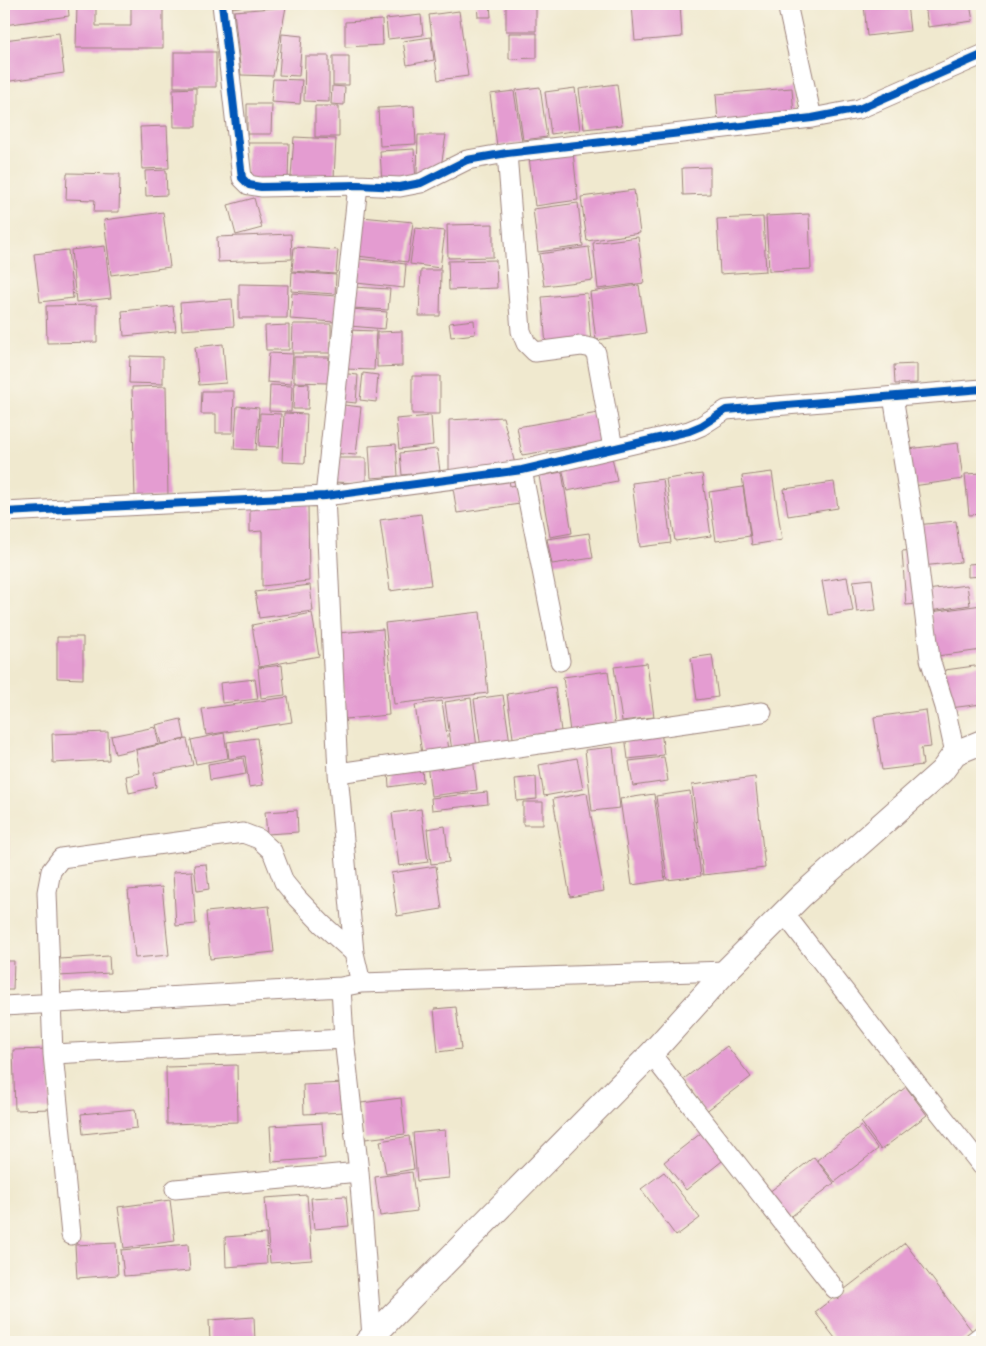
<svg xmlns="http://www.w3.org/2000/svg" width="986" height="1346" viewBox="0 0 986 1346" font-family="Pangolin,sans-serif">
<style>
.building{fill:#e49cd1}
.lines{fill:none;stroke-linecap:round;stroke-linejoin:round}
.minor-casing{stroke:#9d847d;stroke-width:21}
.tertiary-casing{stroke:#9d847d;stroke-width:26}
.minor{stroke:#fff;stroke-width:19}
.tertiary{stroke:#fff;stroke-width:24}
.cycleway-casing{stroke:#fbf7ec;stroke-width:11}
.cycleway{stroke:#0057b8;stroke-width:8}
</style>
<rect width="100%" height="100%" fill="#fbf7ec"/>
<filter id="ink" filterUnits="userSpaceOnUse"><feTurbulence type="fractalNoise" baseFrequency=".02" numOctaves="2"/><feDisplacementMap in="SourceGraphic" scale="10" xChannelSelector="R" yChannelSelector="G"/><feConvolveMatrix kernelMatrix="1 2 1 2 8 2 1 2 1" color-interpolation-filters="sRGB"/></filter>
<filter id="wash" filterUnits="userSpaceOnUse"><feTurbulence type="fractalNoise" baseFrequency=".0096" numOctaves="4" result="noise"/><feDisplacementMap in="SourceGraphic" scale="20" xChannelSelector="R" yChannelSelector="G"/><feGaussianBlur stdDeviation="1.12" result="paint"/><feColorMatrix in="noise" values="0 0 0 0 0 0 0 0 0 0 0 0 0 0 0 0 0 1.4 0 .05"/><feComposite in="paint" operator="in"/></filter>
<g filter="url(#wash)">
<rect width="100%" height="100%" fill="#f0e9cf"/>
<g id="blocks">
<!-- building -->
<path class="building" d="M4,4H68L69,16L4,25Z
M77,4H96V26H131V4H163V48H76Z
M231,4H254V5L231,8Z
M477,4H490L491,17H478Z
M506,4H536V31H506Z
M643,4H680L682,37L635,41L632,5Z
M864,4H907L910,31L867,36Z
M925,4H970L973,21L928,27Z
M286,7L273,76L241,75L234,11Z
M459,11L468,76L438,80L429,15Z
M421,15L423,35L388,39L386,19Z
M382,20L383,45L345,47V22Z
M59,33L64,73L4,82V40Z
M509,33H537V58L509,59Z
M282,34L302,36L299,76L279,75Z
M431,37L434,60L407,65L403,41Z
M174,52H216V87H174Z
M305,56H329V102L304,101Z
M333,56H349V85H333Z
M273,79L302,80L300,104L271,102Z
M617,84L622,125L584,129L579,89Z
M332,86L345,87L344,105L331,104Z
M540,87L547,137L523,140L516,90Z
M196,88V127H174L173,89Z
M575,88L580,130L551,134L545,92Z
M792,88L794,117L718,123L716,94Z
M514,91L522,142L497,146L490,94Z
M247,104H272L271,134H247Z
M315,106H339V137H315Z
M414,106L416,144L380,146L378,108Z
M167,126L169,168L142,169L140,127Z
M418,135H446L441,167L417,174Z
M294,137L336,139L334,178L291,177Z
M248,143H289L288,181H247Z
M414,149L416,182L382,184L380,151Z
M573,152L578,200L535,206L529,157Z
M710,167V194L683,195L682,168Z
M166,170L167,195L146,196L145,171Z
M67,173L120,174L119,212H94L95,200L66,199Z
M634,190L640,233L587,241L581,197Z
M254,198L262,228L236,235L228,205Z
M578,203L583,246L538,252L533,209Z
M163,212L170,267L111,275L104,220Z
M809,214L811,269L769,271L766,216Z
M362,217L413,222L408,262L357,256Z
M763,217L766,271L720,274L717,219Z
M493,224V257L448,258L447,225Z
M415,228L445,231L440,268L410,264Z
M291,234L292,259L218,262L217,237Z
M638,237L644,283L598,289L593,243Z
M105,246L111,298L76,302L71,250Z
M294,247L338,250L336,274L292,271Z
M589,247L593,280L544,286L539,254Z
M68,250L73,298L40,302L34,254Z
M359,259L406,264L404,288L356,283Z
M496,260L497,288L449,290L448,261Z
M421,270H441L440,316H419Z
M292,272L336,275L335,294L291,291Z
M239,284L288,285L287,318H239Z
M639,285L646,333L596,340L590,292Z
M353,287L390,289L388,310L352,308Z
M292,293L337,296L335,322L290,319Z
M587,293L591,342L546,346L542,297Z
M232,299L234,326L182,330L180,303Z
M97,305V342L47,343L46,306Z
M173,306L176,331L124,336L122,311Z
M351,309L387,312L385,329L350,326Z
M474,320L475,334L451,337L449,323Z
M293,324H331V353H292Z
M289,325V350H266L265,326Z
M347,330L376,331L374,370L345,369Z
M402,331V366L377,367V332Z
M223,344L226,383L199,385L195,347Z
M269,353L293,354L291,384L267,382Z
M130,356L163,357V384L129,383Z
M294,357H329L328,383L294,382Z
M917,364V383L895,384L894,365Z
M339,373L358,375L356,403L337,401Z
M363,373L378,375L376,402L360,400Z
M412,376H440V414H412Z
M294,383L309,384L308,409H293Z
M270,385L292,386L291,412L269,411Z
M166,386L168,497L135,498L132,387Z
M202,391H234L233,433H216V414H201Z
M335,404L361,407L356,455L331,453Z
M237,406L259,408L256,450L234,449Z
M260,413L281,414L279,447L259,446Z
M284,413L307,414L305,463L282,462Z
M598,413L603,442L522,455L517,427Z
M431,416L433,445L399,449L396,419Z
M503,417L516,468L449,476V420Z
M958,443L963,479L913,486L908,449Z
M396,444L398,476L371,478L369,446Z
M437,449L440,471L402,475L400,453Z
M612,457L617,481L567,491L562,467Z
M331,458H366V483L331,482Z
M562,472L572,533L550,537L539,476Z
M772,472L782,540L752,545L742,476Z
M508,473L510,486L518,485L520,504L457,513L452,482Z
M982,473V514L969,515L965,474Z
M702,474L711,536L675,541L666,479Z
M663,479L671,543L640,547L632,483Z
M834,482L838,508L788,516L784,489Z
M743,487L750,536L716,541L709,492Z
M308,504L309,581L262,586V531L250,532V506Z
M421,514L431,585L390,591L380,520Z
M956,521L961,562L921,566L916,525Z
M589,533L593,558L552,564L547,539Z
M915,550L919,604L906,605L902,551Z
M982,563V576L968,577V564Z
M847,577L853,611L828,615L822,581Z
M872,579L876,610L857,612L853,581Z
M310,585L313,611L259,618L255,592Z
M967,585L970,605L930,611L927,590Z
M982,605V650L937,656L931,612Z
M480,612L488,693L394,704L385,623Z
M312,613L319,656L259,667L252,625Z
M383,629L389,715L345,719L338,633Z
M57,637H83V679L57,678Z
M712,655L718,697L697,700L691,658Z
M647,663L654,717L622,721L614,667Z
M282,665L285,695L261,698L258,668Z
M982,665V704L950,708L945,670Z
M608,671L615,726L570,732L563,677Z
M255,679L258,699L222,703L220,683Z
M555,687L561,731L513,738L507,694Z
M503,695L510,743L481,748L474,699Z
M288,697L292,722L206,735L202,709Z
M471,698L477,748L452,751L445,702Z
M442,701L449,750L422,754L415,705Z
M926,710L931,747L921,748L923,765L882,770L874,717Z
M181,719L185,739L161,744L156,725Z
M155,727L159,744L115,754L111,736Z
M661,730L664,755L628,759L625,735Z
M108,732L109,760L53,763L52,734Z
M224,733L228,758L196,764L191,740Z
M257,738L263,785L249,787L245,756L229,759L227,742Z
M187,739L193,765L154,773L156,787L129,793L126,776L140,773L136,750Z
M613,747L620,808L592,811L585,750Z
M473,757L477,790L431,796L427,763Z
M664,757L668,781L633,786L629,761Z
M243,758L246,774L210,780L208,764Z
M577,758L583,789L544,796L539,765Z
M422,768L423,782L389,787L388,772Z
M536,777L537,799L517,801L515,779Z
M755,777L765,868L703,875L692,785Z
M690,791L701,876L667,880L656,796Z
M487,792L488,804L432,810L431,798Z
M587,793L604,891L570,897L553,799Z
M654,794L665,880L632,885L620,799Z
M523,802H543V825H523Z
M421,809L428,862L399,866L392,813Z
M297,810L298,832L267,834L265,812Z
M445,826L449,862L431,864L427,829Z
M4,835H9V859H4Z
M206,864L209,889L197,891L194,865Z
M436,866L442,909L397,916L391,873Z
M192,871L196,924L176,926L173,872Z
M162,887L169,955L135,958L128,890Z
M269,906L274,952L210,959L206,912Z
M109,956L110,973L59,976V959Z
M4,961H14L13,990H4Z
M456,1007L461,1049L438,1052L434,1009Z
M727,1046L751,1077L705,1112L681,1081Z
M49,1049L51,1109L15,1110L13,1050Z
M237,1065L238,1122L167,1124L166,1067Z
M344,1083L345,1112L304,1114L303,1085Z
M906,1087L927,1115L881,1150L861,1122Z
M401,1098L405,1134L365,1139L361,1103Z
M135,1109L137,1128L83,1134L81,1114Z
M322,1123L325,1158L272,1162L270,1126Z
M861,1126L878,1149L835,1182L817,1160Z
M445,1130L449,1178L417,1181L413,1133Z
M705,1130L727,1157L686,1190L664,1162Z
M409,1136L414,1169L386,1174L380,1141Z
M814,1157L834,1183L788,1219L768,1193Z
M412,1172L417,1211L380,1216L375,1177Z
M664,1172L700,1218L676,1236L641,1189Z
M307,1195L312,1260L270,1263L265,1198Z
M346,1196L349,1226L314,1229L311,1198Z
M170,1200L175,1241L124,1248L118,1207Z
M266,1234L267,1264L226,1267L225,1237Z
M116,1243L118,1275L77,1278L75,1245Z
M905,1243L973,1332L959,1342H838L815,1312Z
M188,1244L190,1271L124,1276L121,1250Z
M254,1317L255,1342H210L209,1320Z"/>
</g>
</g>
<g filter="url(#ink)">
<use href="#blocks" fill-opacity="0" stroke="#9d847d" stroke-width="1"/>
<g class="lines">
<!-- minor casing -->
<g class="minor-casing">
<path id="minor" d="M222,4L242,178L249,185L261,187L358,185L400,187L421,183L467,160L507,153L812,118L859,109L982,55
M787,4L812,118
M507,153L521,331L526,343L535,352L581,346L592,348L596,353L613,448
M358,185L325,496L338,773L354,953L361,983
M893,396L914,527L930,659L945,707L955,753
M522,470L560,661
M4,512L325,496L522,470L689,431L701,426L726,410L982,389
M338,773L762,712
M784,913L879,1036L982,1166
M341,987L344,1039L359,1172L372,1336
M4,1006L341,987L361,983L726,971
M53,1054L344,1039
M651,1054L835,1289
M175,1189L359,1172
M71,1235L53,1054L47,892L51,871L61,858L243,833L259,839L272,851L284,882L297,898L322,924L354,953
M973,1342L982,1335"/>
</g>
<!-- tertiary casing -->
<g class="tertiary-casing">
<path id="tertiary" d="M367,1342L651,1054L726,971L801,896L942,771L955,753L982,742"/>
</g>
<!-- minor -->
<use href="#minor" class="minor"/>
<!-- tertiary -->
<use href="#tertiary" class="tertiary"/>
<!-- cycleway casing -->
<g class="cycleway-casing">
<path id="cycleway" d="M222,4L242,178L249,185L261,187L358,185L400,187L421,183L467,160L507,153L812,118L859,109L982,55
M4,512L325,496L522,470L689,431L701,426L726,410L982,389"/>
</g>
<!-- cycleway -->
<use href="#cycleway" class="cycleway"/>
</g>
</g>
<!-- margin -->
<rect width="986" height="1346" fill="none" stroke="#fbf7ec" stroke-width="20"/>
</svg>
